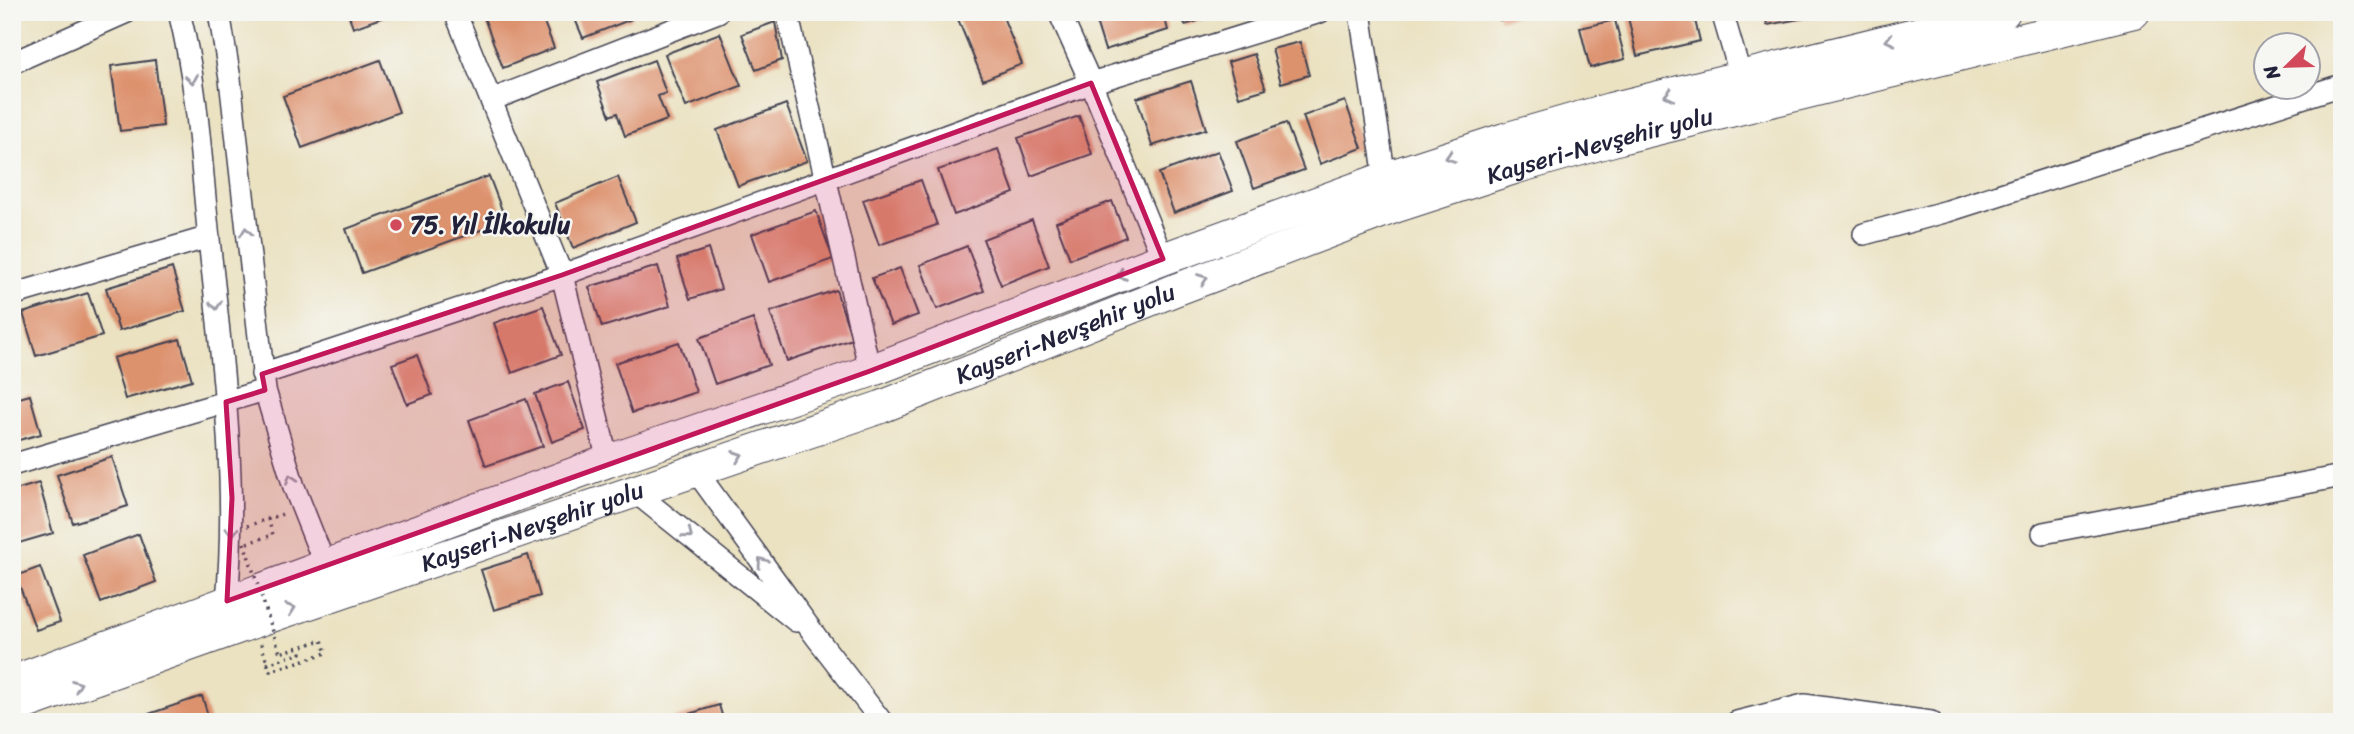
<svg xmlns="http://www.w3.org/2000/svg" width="2354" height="734" viewBox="0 0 2354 734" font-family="Sriracha,sans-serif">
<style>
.building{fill:#dd926e}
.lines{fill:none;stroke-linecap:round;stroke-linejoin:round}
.minor-casing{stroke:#403f4f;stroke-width:24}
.highway-casing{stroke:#403f4f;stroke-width:34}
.path{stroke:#403f4f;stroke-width:3.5;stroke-dasharray:2 5;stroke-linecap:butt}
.minor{stroke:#fff;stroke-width:21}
.highway{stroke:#fff;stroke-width:32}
.path-bridge{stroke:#403f4f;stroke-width:3.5;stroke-dasharray:2 5;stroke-linecap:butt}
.oneway{stroke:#9c9ca7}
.marked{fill:#c2185b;fill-opacity:0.2;stroke:#c2185b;stroke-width:5;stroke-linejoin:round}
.poi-dot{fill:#d1495b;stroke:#f6f6f2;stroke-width:2.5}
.labels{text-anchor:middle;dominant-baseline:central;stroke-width:5;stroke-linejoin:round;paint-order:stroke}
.street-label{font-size:24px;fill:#22223b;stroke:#f6f6f2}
.poi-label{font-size:24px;font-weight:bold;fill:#22223b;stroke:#f6f6f2;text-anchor:start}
</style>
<rect width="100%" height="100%" fill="#f6f6f2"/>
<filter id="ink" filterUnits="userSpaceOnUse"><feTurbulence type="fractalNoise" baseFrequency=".0143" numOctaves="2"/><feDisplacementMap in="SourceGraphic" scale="14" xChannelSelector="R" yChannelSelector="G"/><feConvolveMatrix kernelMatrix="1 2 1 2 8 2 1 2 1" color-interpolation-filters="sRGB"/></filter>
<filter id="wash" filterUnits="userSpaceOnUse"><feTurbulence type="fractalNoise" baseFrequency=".00686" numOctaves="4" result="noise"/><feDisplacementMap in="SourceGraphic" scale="28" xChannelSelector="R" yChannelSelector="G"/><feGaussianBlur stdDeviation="1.57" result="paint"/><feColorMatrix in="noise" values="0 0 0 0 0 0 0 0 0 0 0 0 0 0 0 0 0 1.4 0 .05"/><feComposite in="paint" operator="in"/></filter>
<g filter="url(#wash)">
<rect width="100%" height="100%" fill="#ebe2c2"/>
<g id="blocks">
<!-- building -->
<path class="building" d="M348,12H395V13L353,28Z
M490,12H540L554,48L503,68L483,15Z
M572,12H630L632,19L583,38Z
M955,12H1001L1022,64L983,80Z
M1093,12H1163L1168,30L1105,50Z
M1181,12H1223V13L1185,25Z
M1498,12H1526V13L1500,20Z
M1631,12H1693L1700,41L1637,56L1627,13Z
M1765,12H1825L1826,14L1767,25Z
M1615,20L1625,59L1590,68L1580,28Z
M775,22L782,60L756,70L742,34Z
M720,33L741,86L686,107L665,54Z
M1300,42L1309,75L1281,83L1272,49Z
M1254,54L1266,89L1239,97L1228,62Z
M155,60L163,126L120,131L111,66Z
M380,60L399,112L302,148L283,96Z
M654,60L666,93L658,96L667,120L625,136L617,113L610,116L597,82Z
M1191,81L1206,129L1152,146L1137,98Z
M1345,101L1362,148L1320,164L1303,116Z
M786,104L807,161L738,186L717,130Z
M1079,116L1092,154L1031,176L1018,138Z
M1286,123L1304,170L1254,188L1237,141Z
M998,149L1014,193L954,215L938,170Z
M1218,151L1233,191L1174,213L1159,173Z
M489,176L506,221L362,273L346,229Z
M618,177L636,222L573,248L555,203Z
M921,180L937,225L879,245L863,200Z
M1112,201L1126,237L1070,259L1056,222Z
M816,211L833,259L769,282L752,234Z
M1032,220L1049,266L1001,285L983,239Z
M967,246L984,291L937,309L920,265Z
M708,249L721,289L690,299L677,259Z
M658,266L670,306L602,327L589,287Z
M172,268L185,311L119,331L106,288Z
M900,268L918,315L891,325L872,278Z
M836,290L852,339L787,361L770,312Z
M88,293L102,336L36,356L23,313Z
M543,306L561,355L512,373L494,323Z
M753,319L769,365L715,384L699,338Z
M180,339L192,380L125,399L113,358Z
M679,342L696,392L632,413L615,363Z
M417,355L432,395L407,404L392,364Z
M568,382L585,430L552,442L535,394Z
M30,395L41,434L12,442V400Z
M526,399L543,446L486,466L469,420Z
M112,457L128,506L73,523L57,475Z
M39,483L53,533L12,545V491Z
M139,534L156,582L101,603L83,555Z
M528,555L540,596L494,610L481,570Z
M40,567L60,622L36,630L16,576Z
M202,696L210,722H128V721Z
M719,705L724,722H665V721Z"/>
</g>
</g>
<g filter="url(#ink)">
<use href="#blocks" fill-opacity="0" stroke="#403f4f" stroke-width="2"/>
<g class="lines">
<!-- minor casing -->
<g class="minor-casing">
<path id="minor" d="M179,12C198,86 201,164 209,239C222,360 238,480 227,601
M219,12L230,79L265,390L294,487L325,565
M455,12L562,275L608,461
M787,12L870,371
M1059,12L1091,83L1163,259
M1360,12L1385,178
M1722,12L1741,77
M12,63L127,12
M491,100L718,12
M1864,234L1948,211L2342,85
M12,295L209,237
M262,374L562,275L1091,83L1320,12
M12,465L265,390
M696,471L817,638L882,722
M635,492L796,621
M2043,533L2342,476
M1737,722L1804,705L1931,722"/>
</g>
<!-- highway casing -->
<g class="highway-casing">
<g id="highway">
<path d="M12,682L608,461L870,371L1163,259L1385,178L1505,139L1610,109L2004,12"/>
<path id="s1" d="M12,708L254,622L881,407L1175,290L1394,207L1514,168L1620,138L2134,12"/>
</g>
</g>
<!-- path -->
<path class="path" d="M247,526L286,513
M247,543L273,535L268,519
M261,644L270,671L326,653L322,640L280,653
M267,664L301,653L299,648"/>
<!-- minor -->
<use href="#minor" class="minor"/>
<!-- highway -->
<use href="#highway" class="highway"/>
<!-- path-bridge -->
<path class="path-bridge" d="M244,543L280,653"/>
</g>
<!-- one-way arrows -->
<defs><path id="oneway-chevron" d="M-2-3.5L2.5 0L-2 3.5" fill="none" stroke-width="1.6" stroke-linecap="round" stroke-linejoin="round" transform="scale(1.75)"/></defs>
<g class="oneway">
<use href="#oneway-chevron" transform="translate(1890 40) rotate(166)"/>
<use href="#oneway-chevron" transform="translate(192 79) rotate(81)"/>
<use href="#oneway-chevron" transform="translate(1669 95) rotate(167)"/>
<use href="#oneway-chevron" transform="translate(1450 157) rotate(162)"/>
<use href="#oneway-chevron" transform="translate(246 232) rotate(-96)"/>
<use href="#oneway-chevron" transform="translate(1121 275) rotate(159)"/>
<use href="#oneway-chevron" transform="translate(1203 279) rotate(-21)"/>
<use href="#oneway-chevron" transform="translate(216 305) rotate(84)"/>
<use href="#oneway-chevron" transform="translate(738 456) rotate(-19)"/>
<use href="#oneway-chevron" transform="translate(291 479) rotate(-109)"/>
<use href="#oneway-chevron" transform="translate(232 532) rotate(90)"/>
<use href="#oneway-chevron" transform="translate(688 534) rotate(39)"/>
<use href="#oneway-chevron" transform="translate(762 562) rotate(-126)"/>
<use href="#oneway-chevron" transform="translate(291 609) rotate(-19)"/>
<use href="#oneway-chevron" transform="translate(77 685) rotate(-20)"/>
</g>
</g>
<!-- marked area -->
<path class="marked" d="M1091,83L1163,259L870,371L227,601L232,498L226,402L265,390L262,374L562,275Z"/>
<!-- markers -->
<circle class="poi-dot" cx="396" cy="225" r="7"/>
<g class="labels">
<!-- street labels -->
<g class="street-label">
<text stroke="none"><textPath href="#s1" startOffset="1685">Kayseri-Nevşehir yolu</textPath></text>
<text stroke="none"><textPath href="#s1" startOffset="1118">Kayseri-Nevşehir yolu</textPath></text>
<text stroke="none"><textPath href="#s1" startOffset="551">Kayseri-Nevşehir yolu</textPath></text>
</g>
<!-- poi labels -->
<g class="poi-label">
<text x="410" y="225">75. Yıl İlkokulu</text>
</g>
</g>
<!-- margin -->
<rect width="2354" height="734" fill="none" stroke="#f6f6f2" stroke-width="42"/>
<!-- north arrow -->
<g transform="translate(2287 66) rotate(247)"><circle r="33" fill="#f6f6f2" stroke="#a1a1a9" stroke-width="2"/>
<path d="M0-5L12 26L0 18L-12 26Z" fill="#d1495b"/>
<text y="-10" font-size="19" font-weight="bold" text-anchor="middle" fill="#22223b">N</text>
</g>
</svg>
